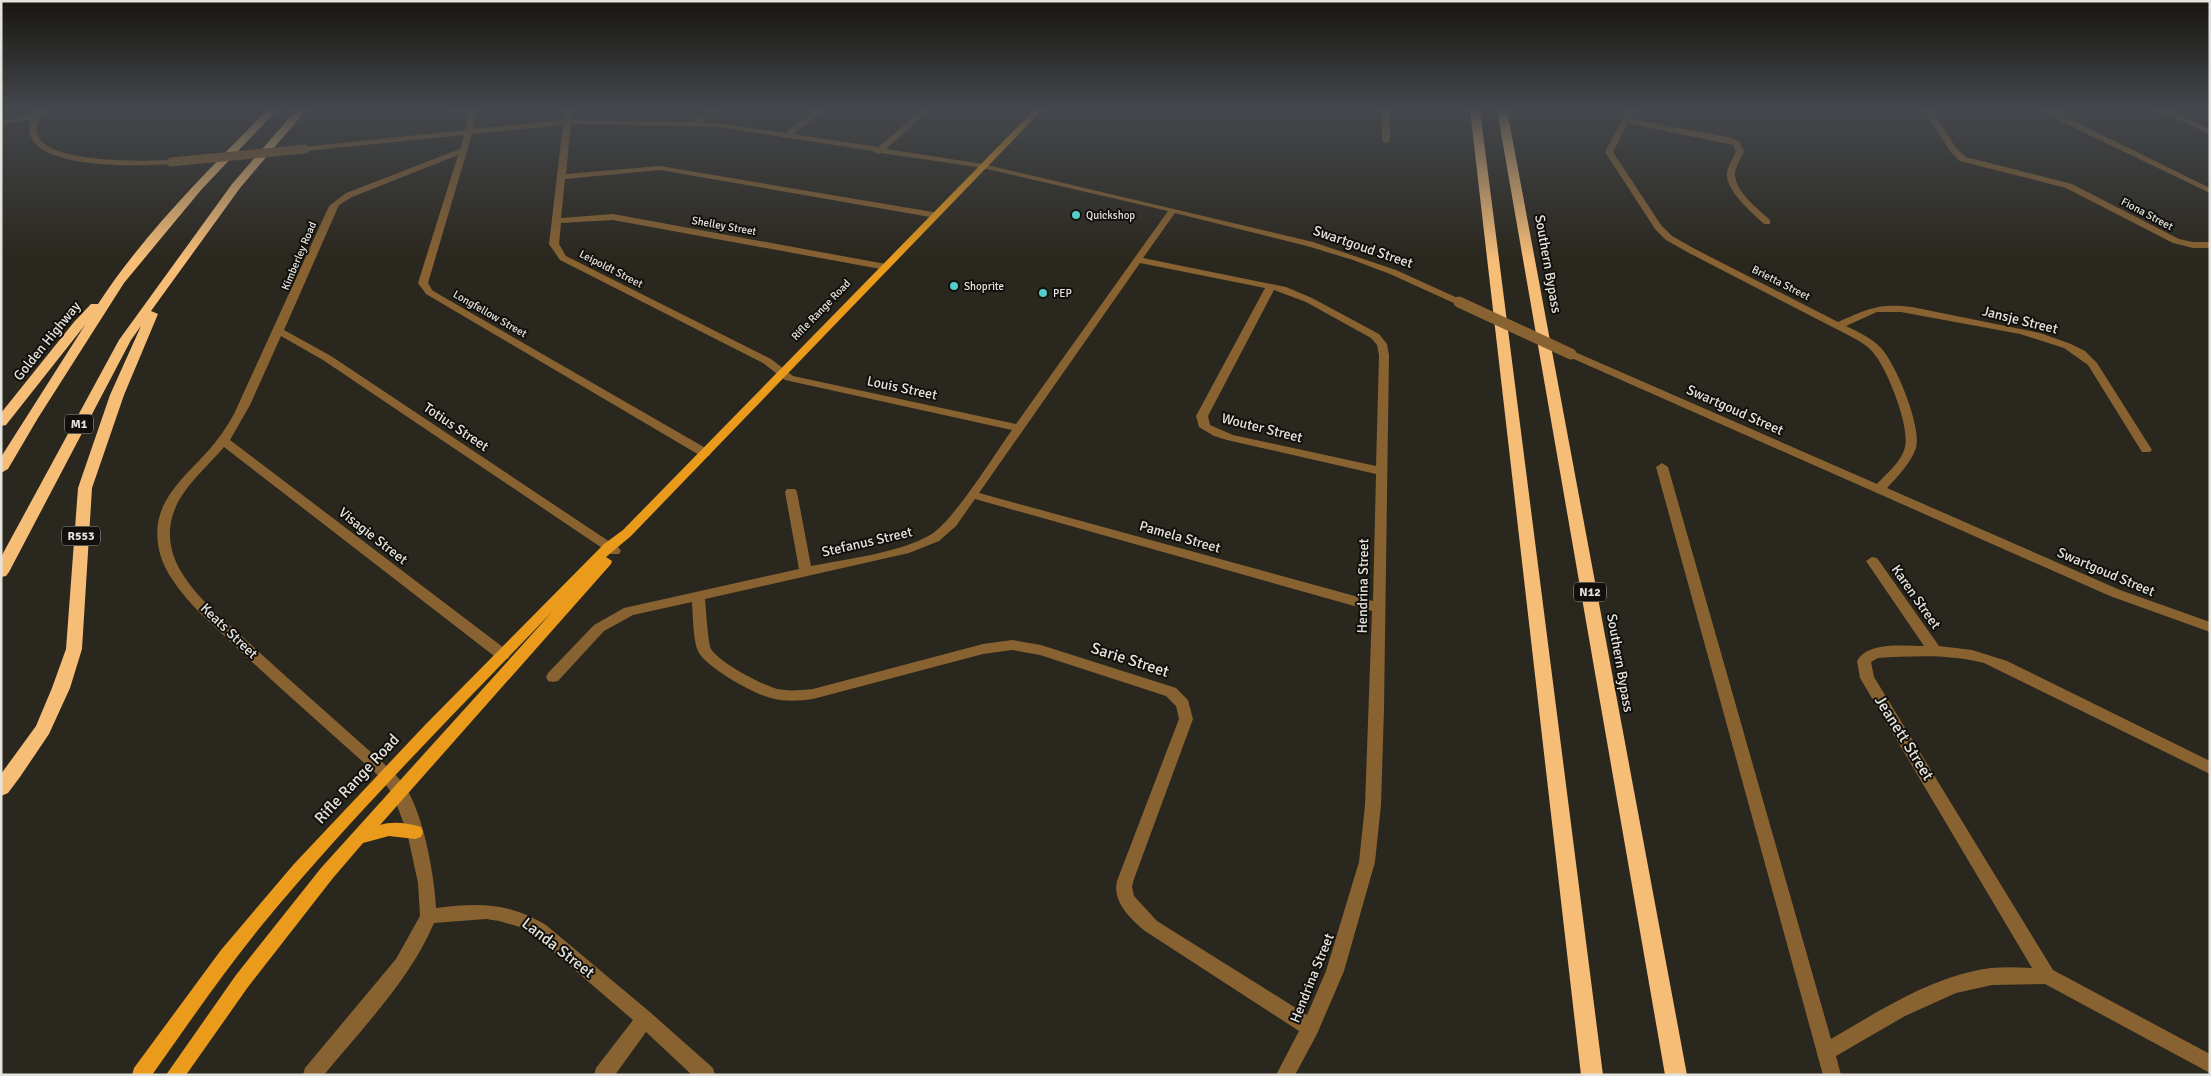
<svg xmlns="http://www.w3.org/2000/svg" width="2211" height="1076" viewBox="0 0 2211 1076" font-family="Signika,sans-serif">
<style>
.commercial{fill:#3a2831}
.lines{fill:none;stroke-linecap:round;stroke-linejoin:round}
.minor{fill:#886231;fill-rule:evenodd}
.major{fill:#ea9b1b;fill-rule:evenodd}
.highway{fill:#f6bd77;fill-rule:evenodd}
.minor-bridge-far1{stroke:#886231;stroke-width:9}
.minor-bridge{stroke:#886231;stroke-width:11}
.poi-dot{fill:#54cdc8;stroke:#11100c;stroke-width:2}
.labels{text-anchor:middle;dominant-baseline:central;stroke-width:4;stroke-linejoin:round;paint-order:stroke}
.far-street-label{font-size:11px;fill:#e5e3dd;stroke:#11100c}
.far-poi-label{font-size:11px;fill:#e5e3dd;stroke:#11100c;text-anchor:start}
.shield{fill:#11100c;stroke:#a5a49e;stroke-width:1}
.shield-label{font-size:12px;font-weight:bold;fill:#e5e3dd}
.street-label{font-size:14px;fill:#e5e3dd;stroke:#11100c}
.near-street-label{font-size:16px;fill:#e5e3dd;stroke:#11100c}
</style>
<rect width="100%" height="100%" fill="#2a271e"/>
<!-- commercial -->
<path class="commercial" d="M581,110H704L690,118L675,120L592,117L581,111Z"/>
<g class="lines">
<!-- minor -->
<path class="minor" d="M37,110H45C0,167 147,161 171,160L175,162L171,164C144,166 13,172 31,119L1,125V121L34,114Z
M451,110H477L473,129L564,120L566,110H574L572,120L692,122L710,110H719L702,122L718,123L785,133L816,110H824L793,134L878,147L922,110H930L886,149L983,164L1313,242L1396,270L1462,300V304H1456L1390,274L1353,260L1307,246L1175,213L1143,258L1286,287L1312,298L1379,334L1387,344L1389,355L1384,709L1381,805L1375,862L1344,971L1317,1034L1295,1075H1276L1299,1031L1145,931C1131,919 1112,902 1117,881L1179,719L1176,706L1166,696L1040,655L1012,650L983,654L813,699C799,701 785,702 771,698C754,694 705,667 698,651C693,640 693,615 692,602L633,615L604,631L558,681L553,682L548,681L546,677L548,673L594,625L624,608L799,569L785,492L787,489H795L797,492L811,566C847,559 899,553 930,535C953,522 994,455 1012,430L785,380L763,363L560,260L549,244L563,125L472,134L428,283L432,290L440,295L709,450L711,453L709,456H701L426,294L418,283L458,155L352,197L339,205L284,330L331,356L619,548L621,551L619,554H611L323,360L281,336L250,405L230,440L508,651L510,655L508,659H498L224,447C203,472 172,495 170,530C169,545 174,561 182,573C198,600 225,620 247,641C295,685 343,727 391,770C396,776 402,781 406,788C424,817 434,874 436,908C479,903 507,902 546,925L651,1013L713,1068L715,1075H692L646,1032L615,1075H594L596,1068L633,1020L534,935L520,927L499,921L486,919L434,923C410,980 363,1027 324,1075H303L305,1068L396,959L420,916L418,883L407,832L393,795L381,778C333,735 284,692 237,648C215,626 189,606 172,579C160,561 154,540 159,518C166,491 190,471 208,451C218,440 226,428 234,414L329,206L346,193L460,149L464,135L305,151H302V147L465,130L468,115ZM571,124L718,127L873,151L877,154L881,153L983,168L1168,211L1016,424L793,376L771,359L566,256L559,244L561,223L613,220L886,270L891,267L886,264L613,214L561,218L565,179L660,170L936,218L940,215L939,213L660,166L566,174ZM1140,263L1265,288L1196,416L1199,427L1214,436L1227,440L1376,474L1373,601L979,493ZM1274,290L1306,302L1371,338L1377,345L1379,355L1376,466L1233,435L1210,425L1208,416ZM975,499L1372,611L1365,805L1359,862L1326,971L1307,1015L1157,921L1134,896L1132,887L1134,879L1193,719L1188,700L1176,688L1041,645L1012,640L983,644L813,689C800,690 787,692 774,688C759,683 720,663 711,649C708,643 706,608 705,599L909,553L939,541L956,526Z
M1382,110H1390V141L1386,143L1382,141Z
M1627,110H1635L1630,119L1728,137L1739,141L1744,151C1741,158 1736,166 1735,173C1734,191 1758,209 1770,220V224H1764C1752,213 1725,190 1727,173C1728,166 1733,158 1736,151L1733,145L1628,123L1613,152L1661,225L1672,236L1695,249L1838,322C1868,309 1878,303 1912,307L2040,333L2071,344L2085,351L2097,363L2152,450L2150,452H2142L2088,365L2064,348L2020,334L1901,312H1877L1846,326C1858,332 1872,338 1881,348C1896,364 1922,427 1916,448C1911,463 1897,477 1887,488L2120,590L2210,622V632L2110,596L1567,356V352H1575L1877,484C1887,473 1902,461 1905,447C1910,427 1888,371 1875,355C1869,346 1859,341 1850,336L1689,253L1666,240L1655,229L1605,152Z
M1924,110H1932L1956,148L1966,157L2072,184L2179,239L2193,242H2210V248H2193L2173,243L2066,188L1960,161L1950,151Z
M2046,110H2055L2066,117L2210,188V193L2060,121Z
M2157,110H2167L2210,129V134Z
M1662,463L1668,467L1831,1039C1876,1013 1923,982 1974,971C1993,966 2013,967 2032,968L1860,678L1857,661C1868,641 1904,646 1924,646L1866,561L1872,557L1877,558L1939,646L1972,650L2007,661L2210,761V774L1984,663C1949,654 1913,656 1878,658L1871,662L1874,677L2053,970L2210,1054V1073L2045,984L1992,985L1956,993L1905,1016L1836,1056L1841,1075H1823L1656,467Z"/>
<!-- major -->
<path class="major" d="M1034,110H1042L631,536L606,557L612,561L611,564L380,825C392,821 408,823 421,827L423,832L421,837L415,839L389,836L363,843L333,878L248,987L186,1075H166L236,975L321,868L553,611C454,714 353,815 262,925C223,973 188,1024 152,1075H132L134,1068L221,950L294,864L425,725L604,544L623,530Z"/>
<!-- highway -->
<path class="highway" d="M267,110H277L201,190L124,283L38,418L8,469L1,473V457L85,325L6,425L1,426V413L74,322L91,304H98C145,232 208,171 267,110Z
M296,110H306L240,188L151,311L158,314L124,395L92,488L82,649L70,688L49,734L20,777L8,793L1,796V774L36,726L52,688L66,649L78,488L110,395L141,326L131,340L9,572L6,576L1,577V557L119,340L232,184Z
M1470,110H1480L1603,1075H1581Z
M1497,110H1507L1687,1075H1665Z"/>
<!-- minor-bridge-far1 -->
<path class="minor-bridge-far1" d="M171,162L305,149"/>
<!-- minor-bridge -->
<path class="minor-bridge" d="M1459,302L1571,354"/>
</g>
<!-- sky -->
<linearGradient id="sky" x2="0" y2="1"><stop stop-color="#171510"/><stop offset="0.42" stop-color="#44474c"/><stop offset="1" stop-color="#44474c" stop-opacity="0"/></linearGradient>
<rect width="2211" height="260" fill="url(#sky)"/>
<!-- markers -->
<g class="poi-dot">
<circle cx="1076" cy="215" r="5"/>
<circle cx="954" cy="286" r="5"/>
<circle cx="1043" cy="293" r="5"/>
</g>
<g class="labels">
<!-- far-street labels -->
<g class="far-street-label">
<text transform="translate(2147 214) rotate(28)">Fiona Street</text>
<text transform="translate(724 226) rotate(10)">Shelley Street</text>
<text transform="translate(299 256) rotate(-67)">Kimberley Road</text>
<text transform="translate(611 269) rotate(27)">Leipoldt Street</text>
<text transform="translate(1781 283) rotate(27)">Brietta Street</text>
<text transform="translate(821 310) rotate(-46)">Rifle Range Road</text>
<text transform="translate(490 314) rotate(30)">Longfellow Street</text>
</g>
<!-- far-poi labels -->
<g class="far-poi-label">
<text x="1086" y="215">Quickshop</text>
<text x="964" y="286">Shoprite</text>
<text x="1053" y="293">PEP</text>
</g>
<!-- shield labels -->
<g class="shield">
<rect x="65" y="414.5" width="28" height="19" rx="4"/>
<rect x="62" y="526.5" width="38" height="19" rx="4"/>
<rect x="1574" y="582.5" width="32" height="19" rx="4"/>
</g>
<g class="shield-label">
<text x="79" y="424">M1</text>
<text x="81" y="536">R553</text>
<text x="1590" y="592">N12</text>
</g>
<!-- street labels -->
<g class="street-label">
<text transform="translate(1363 247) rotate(19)">Swartgoud Street</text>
<text transform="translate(1548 264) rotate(80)">Southern Bypass</text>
<text transform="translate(2020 320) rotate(14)">Jansje Street</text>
<text transform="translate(47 341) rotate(-51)">Golden Highway</text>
<text transform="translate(902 388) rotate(12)">Louis Street</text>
<text transform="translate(1735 410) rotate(24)">Swartgoud Street</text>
<text transform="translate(456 427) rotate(34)">Totius Street</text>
<text transform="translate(1262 428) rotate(14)">Wouter Street</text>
<text transform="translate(373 536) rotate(38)">Visagie Street</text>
<text transform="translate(1180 537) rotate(16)">Pamela Street</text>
<text transform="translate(867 542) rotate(-13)">Stefanus Street</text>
<text transform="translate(2106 572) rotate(23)">Swartgoud Street</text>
<text transform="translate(1363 586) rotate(-89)">Hendrina Street</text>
<text transform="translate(1916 597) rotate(55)">Karen Street</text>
<text transform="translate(229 631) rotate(44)">Keats Street</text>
<text transform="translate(1620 663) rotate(80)">Southern Bypass</text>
<text transform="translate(1312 978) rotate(-68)">Hendrina Street</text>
</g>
<!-- near-street labels -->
<g class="near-street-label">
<text transform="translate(1130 660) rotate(18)">Sarie Street</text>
<text transform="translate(1904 738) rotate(58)">Jeanett Street</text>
<text transform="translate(357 779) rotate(-47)">Rifle Range Road</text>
<text transform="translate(558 948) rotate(38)">Landa Street</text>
</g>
</g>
<!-- border -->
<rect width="2211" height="1076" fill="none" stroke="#e5e3dd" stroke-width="5"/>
</svg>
